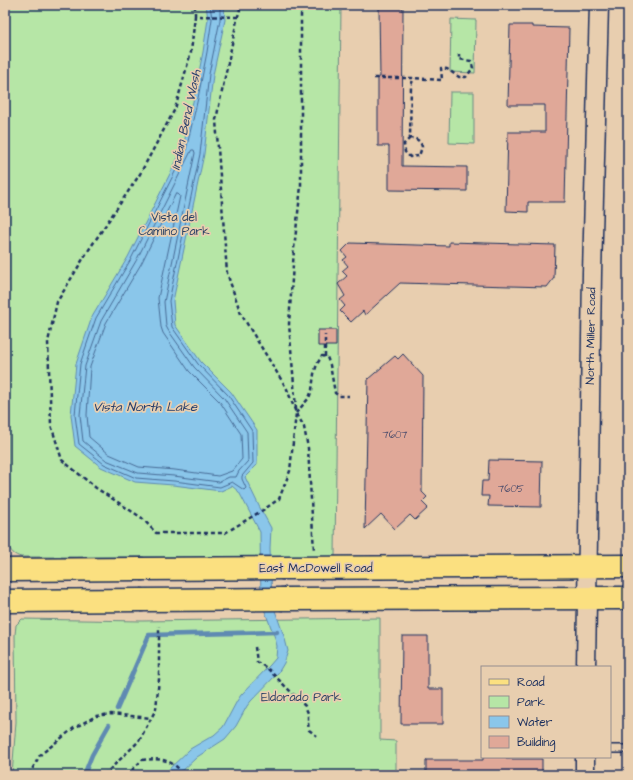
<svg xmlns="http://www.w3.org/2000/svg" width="633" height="780" viewBox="0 0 633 780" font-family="'Architects Daughter',sans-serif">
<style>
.green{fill:#b6e6a6;stroke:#688a82}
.water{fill:#8ac6ea;stroke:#5e8ab2}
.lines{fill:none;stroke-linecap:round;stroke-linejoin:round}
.shore{stroke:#476b96;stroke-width:1}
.stream{stroke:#5e8ab2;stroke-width:4.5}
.building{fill:#e0a898;stroke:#1b2f5e}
.service-casing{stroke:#1b2f5e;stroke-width:10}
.tertiary-casing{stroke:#1b2f5e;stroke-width:21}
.primary-casing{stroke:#1b2f5e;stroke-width:25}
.path{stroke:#1b2f5e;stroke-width:2.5;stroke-dasharray:4 3;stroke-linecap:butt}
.service{stroke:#e8ceaf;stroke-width:7}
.tertiary{stroke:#e8ceaf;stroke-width:18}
.primary{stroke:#fbe080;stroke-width:22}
.primary-bridge-casing{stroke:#1b2f5e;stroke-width:25;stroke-linecap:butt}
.primary-bridge{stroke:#fbe080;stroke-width:22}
.labels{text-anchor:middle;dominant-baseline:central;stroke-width:3.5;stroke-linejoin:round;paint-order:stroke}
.number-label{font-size:10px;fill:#4c4d6c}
.park-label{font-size:12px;fill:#2a4165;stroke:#e8ceaf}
.street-label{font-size:12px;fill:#1b2f5e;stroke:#e8ceaf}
.water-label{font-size:13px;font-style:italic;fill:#263e6c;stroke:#e8ceaf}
</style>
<rect width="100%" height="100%" fill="#e8ceaf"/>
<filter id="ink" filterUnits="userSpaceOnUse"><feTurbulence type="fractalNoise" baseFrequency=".025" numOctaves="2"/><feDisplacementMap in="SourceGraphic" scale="8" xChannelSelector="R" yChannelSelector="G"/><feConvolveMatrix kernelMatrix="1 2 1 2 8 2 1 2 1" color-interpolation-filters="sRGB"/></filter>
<g filter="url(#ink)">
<!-- green -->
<path class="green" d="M8,5H341L335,557H21C14,555 11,552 8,545L9,73Z
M451,19L476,20L475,73L450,72Z
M450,92H474V144L449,143Z
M380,618V740L396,741V775H12L16,722L15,635L16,625L22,619L141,621Z"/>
<!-- water -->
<path class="water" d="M206,5H224L225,20L213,75L204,154L173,301L175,325L201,362L231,392L257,430V465L245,477L259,506L271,528L270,548L272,602L285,639L288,651L284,663L278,673L251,701L247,706L236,726L225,739L197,757L178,775H170L167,771L190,749L214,735L223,727L229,716L237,701L241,695L270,665L276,658L277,646L275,638L261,601L260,532L239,492L232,486L221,491L173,485L135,482L101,467L75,446L71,415L76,364L92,317L128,257L183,148L194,97L203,52L208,19Z"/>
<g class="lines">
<!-- shore -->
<path class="shore" d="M210,5L212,19L207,52L198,98L186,150L131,259L96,318L80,364L75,415L79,444L104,464L136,478L174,481L220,487L232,482L244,490L246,488L242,479V476L253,463L252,431L228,395L198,364L172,327L169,301L200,154L209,74L220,20V5
M192,150H194L195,153L164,302L166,326L168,330L194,367L224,398L247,432L248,461L239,471L236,477H229L219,482L174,476L138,473L106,460L83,441L80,415L85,366L101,321L136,261Z
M176,194H178L180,196L158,298L161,327L163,333L189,371L220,402L241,434L242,459L232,471L218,476L175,470L139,467L109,454L89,437L87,415L90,367L106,323L141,264Z"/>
<!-- stream -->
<path class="stream" d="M117,709L149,635L277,632
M84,775L92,755L109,725"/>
</g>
<!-- building -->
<path class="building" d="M379,8H403L402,166L467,167V191L389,190V146H378V77H380Z
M510,25H532V27L569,28L565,202H528V212L506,211L508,132H545V105H508Z
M449,242L555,245L554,278L547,287L400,283L365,315L363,311L351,322L340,311L345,306L340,300L345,296L338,284L347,276L342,271L348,266L343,260L347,257L342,251L350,243L449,246Z
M318,330H336V346H318Z
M403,354L423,376L422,492L427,497L422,502L428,508L415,520L410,515L395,529L381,514L365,529L368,379L395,356L398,359Z
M489,460L542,461L541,507L488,506L489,496H481L482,481H488Z
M402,636H428V689H443V724H401Z
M483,757H506V759H542V775H476V773H426V760H483Z"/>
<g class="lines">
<!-- service casing -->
<g class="service-casing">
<path id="service" d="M610,749H628"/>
</g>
<!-- tertiary casing -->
<g class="tertiary-casing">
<path id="tertiary" d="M586,667L592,273L599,5
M585,757V775"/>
</g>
<!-- primary casing -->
<g class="primary-casing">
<path id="primary" d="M284,568L628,566
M5,570L141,569
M283,599L628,598
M5,601L141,600"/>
</g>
<!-- path -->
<path class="path" d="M195,5V16
M238,17L195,16L191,52L175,109L140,174L86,254L57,302L48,342L51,425L62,460L96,488L142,518L156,533H225L263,510L279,499L290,471L296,413L287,389L241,314L227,273L216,120L237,20L241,5
M374,78H414L442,80L441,68L447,69L459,77H466L473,68L471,61L459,59V54
M410,138L404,144L405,152L410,157L419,156L422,147C421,141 416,138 410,138L411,85L414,78
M325,357V335
M296,409L289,324L294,249L301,186V5
M296,413L309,398L312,390L314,374L317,364L322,356L327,357L330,365L335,393L339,396H349
M297,414L304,427L308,448L314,551
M255,647L257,662L267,668L305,706L308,713V723L309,730L317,736
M29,775L40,755L74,728L96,716L111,714L151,718
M104,775L139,741L156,709L159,679V626
M127,775L142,760C161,758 172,759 184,775"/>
<!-- service -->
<use href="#service" class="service"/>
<!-- tertiary -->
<use href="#tertiary" class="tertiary"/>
<!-- primary -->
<use href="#primary" class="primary"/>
<!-- primary-bridge casing -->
<g class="primary-bridge-casing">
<path id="primary-bridge" d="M141,569L284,568
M141,600L283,599"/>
</g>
<!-- primary-bridge -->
<use href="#primary-bridge" class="primary-bridge"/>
</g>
</g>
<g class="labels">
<!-- number labels -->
<g class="number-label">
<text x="395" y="435">7607</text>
<text x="511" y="489">7605</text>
</g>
<!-- park labels -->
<g class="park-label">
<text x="174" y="217">Vista del<tspan x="174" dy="14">Camino Park</tspan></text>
<text x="301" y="697">Eldorado Park</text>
</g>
<!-- street labels -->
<g class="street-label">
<text transform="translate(591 336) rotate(-89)">North Miller Road</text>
<text x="316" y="568">East McDowell Road</text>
</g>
<!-- water labels -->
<g class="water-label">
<text transform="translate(186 120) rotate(-78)">Indian Bend Wash</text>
<text x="145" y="407">Vista North Lake</text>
</g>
</g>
<!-- margin -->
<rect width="633" height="780" fill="none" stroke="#e8ceaf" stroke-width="20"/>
<rect x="10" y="10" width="613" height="760" fill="none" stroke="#1b2f5e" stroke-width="1.5" filter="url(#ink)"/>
<!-- legend -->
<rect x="481" y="666" width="130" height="92" fill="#e8ceaf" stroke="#968e8f"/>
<rect x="489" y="679" width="20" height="6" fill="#fbe080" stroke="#968e8f"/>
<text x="517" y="686" font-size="12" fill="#1b2f5e">Road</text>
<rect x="489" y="696" width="20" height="12" fill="#b6e6a6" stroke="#968e8f"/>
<text x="517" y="706" font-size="12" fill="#1b2f5e">Park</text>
<rect x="489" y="716" width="20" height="12" fill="#8ac6ea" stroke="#968e8f"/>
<text x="517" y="726" font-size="12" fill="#1b2f5e">Water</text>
<rect x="489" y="736" width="20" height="12" fill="#e0a898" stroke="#968e8f"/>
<text x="517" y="746" font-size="12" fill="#1b2f5e">Building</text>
</svg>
